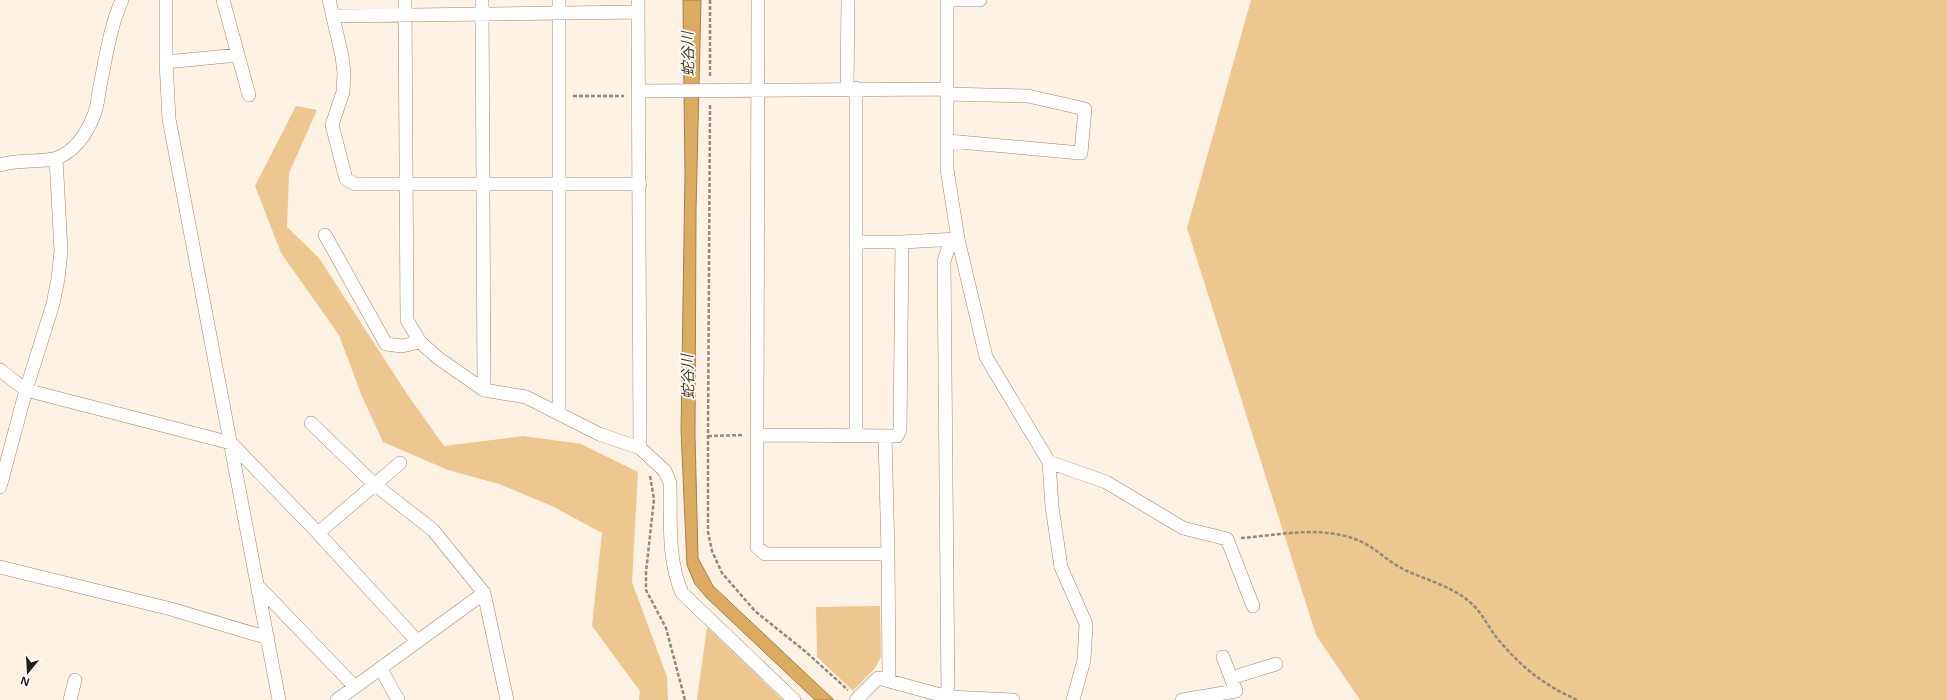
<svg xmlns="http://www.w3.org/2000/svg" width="1947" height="700" viewBox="0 0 1947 700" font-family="'Open Sans','Noto Sans JP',sans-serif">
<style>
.green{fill:#edc790}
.water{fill:#dbab62;stroke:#a4804b}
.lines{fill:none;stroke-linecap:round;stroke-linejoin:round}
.minor-casing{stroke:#9a8973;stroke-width:14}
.path{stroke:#938b7e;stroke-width:2.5;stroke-dasharray:4 2;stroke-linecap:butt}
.minor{stroke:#fff;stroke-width:13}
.labels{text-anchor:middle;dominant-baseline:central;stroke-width:3.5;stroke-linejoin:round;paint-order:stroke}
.water-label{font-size:15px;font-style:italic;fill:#4d3919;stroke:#fff}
</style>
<rect width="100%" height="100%" fill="#fdf2e3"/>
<!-- green -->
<path class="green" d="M1251,0H1947V700H1360L1316,635L1187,228Z
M296,106L317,110L289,173L287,227L319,258L407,394L444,446L523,436L581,444L638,472L632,582L667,677L668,700H639L640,691L592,626L602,533L552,506L499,484L448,470L383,442L361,394L339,335L281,253L255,186Z
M880,606L881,657L875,668L853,691L817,657L816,607Z
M707,627L783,700H697Z"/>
<!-- water -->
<path class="water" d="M683,0H701L696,210L695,435L698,558L713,586L834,700H815L707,598L695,584L687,565L681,430L685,174Z"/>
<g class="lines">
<!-- minor casing -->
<g class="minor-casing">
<path id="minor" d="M166,0V62L169,119L279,700
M223,0L249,95
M329,0L342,56L344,73L343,92L332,125L346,179L355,184H640
M405,0L407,320L420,342L438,358L484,390
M482,0L484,390L526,397L599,434L640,448L638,0
M947,0V169L958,239L986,357L1049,462L1052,507L1061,567L1086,624L1084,660L1073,700
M947,0H980
M333,16L638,12
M166,62L238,55
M847,89L848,0
M639,91L947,89
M947,94L1028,96L1085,109L1081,153L948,141
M0,165C19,159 40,163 57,158C75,151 87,133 94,115C98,106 98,95 100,86C106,57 110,27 122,0
M325,235L386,344L402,346L420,342
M857,242H902L958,239
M0,370L26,390L231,443L318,533L417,641
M559,413V0
M311,423L374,484L433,530L484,593L507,700
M757,435L758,0
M856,436V88
M885,436L888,554H765L757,547V435L897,436L900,430L902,242
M640,448L665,471L670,483C671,519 667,559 682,593L794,700
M1049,462L1106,482L1183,528L1227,539L1253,606
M0,487L26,390L53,304L58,279L61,251L56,158
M318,533L400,463
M888,554L889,681
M0,567L171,609L268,638
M258,586L355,687
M381,669L398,700
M1231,678L1276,664
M948,697L944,261L948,249L958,239
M70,700L75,680
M337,700L484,593
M856,700L878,678L948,697L1013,700
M1182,700L1236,691L1223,657"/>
</g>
<!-- path -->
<path class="path" d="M710,0V78
M573,96H624
M710,105L708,436V532L712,551L722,573L755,611L806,652L848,690
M708,436L744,435
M650,476L654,499L646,572V590L666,628L685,700
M1241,538C1281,535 1326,524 1364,543C1379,551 1391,564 1407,571C1429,581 1457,588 1474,606C1483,615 1489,628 1497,638C1520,666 1544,686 1578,700"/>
<!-- minor -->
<use href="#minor" class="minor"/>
</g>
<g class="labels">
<!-- water labels -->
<g class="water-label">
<text transform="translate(687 54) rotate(-91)">蛇谷川</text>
<text transform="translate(687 377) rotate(-92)">蛇谷川</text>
</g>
</g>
<!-- north arrow -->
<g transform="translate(28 672) rotate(198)" stroke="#ffffff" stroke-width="3" paint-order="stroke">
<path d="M0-3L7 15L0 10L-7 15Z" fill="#231d14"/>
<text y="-6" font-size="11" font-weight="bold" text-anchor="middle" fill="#231d14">N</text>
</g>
</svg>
